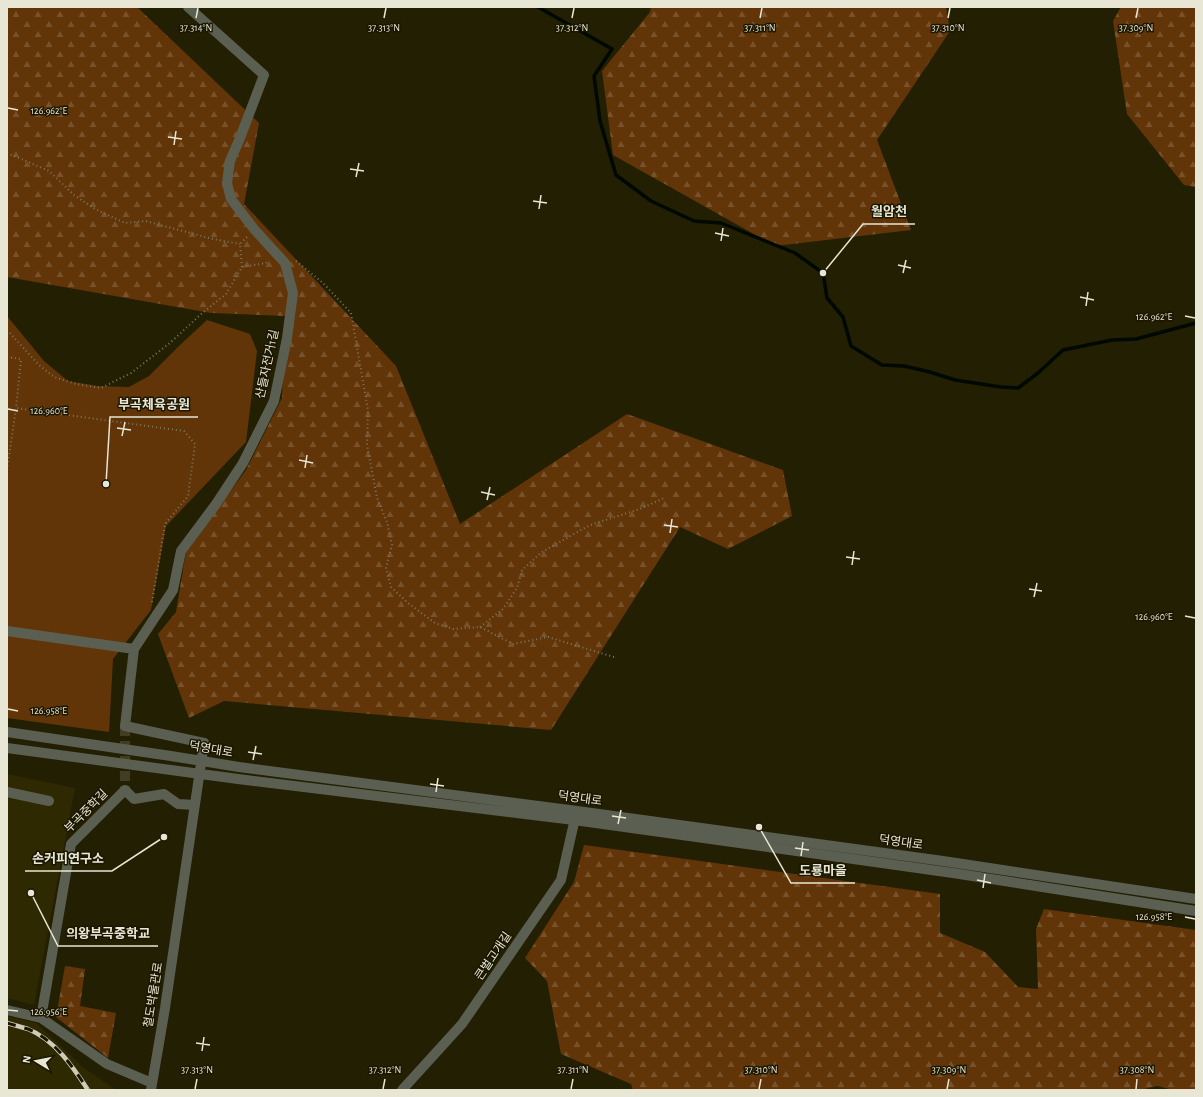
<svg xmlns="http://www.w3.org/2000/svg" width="1203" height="1097" viewBox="0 0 1203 1097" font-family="'Alegreya Sans','Noto Sans KR',sans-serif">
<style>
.built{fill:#2e2901}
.forest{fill:url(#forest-firs)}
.park{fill:#623508}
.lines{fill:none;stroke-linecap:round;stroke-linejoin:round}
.stream{stroke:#000900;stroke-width:3.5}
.minor-tunnel{stroke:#413d22;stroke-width:10;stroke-dasharray:10 5;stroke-linecap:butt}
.path{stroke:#7b7860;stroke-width:2;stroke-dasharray:1 3;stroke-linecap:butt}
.minor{stroke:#5b5f52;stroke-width:10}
.rail-casing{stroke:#cdcbb9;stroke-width:4.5}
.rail{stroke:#1a1600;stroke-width:3;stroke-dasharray:9;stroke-linecap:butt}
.ticks{fill:none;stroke:#e8e6d5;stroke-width:1.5}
.labels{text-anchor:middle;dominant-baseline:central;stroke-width:3;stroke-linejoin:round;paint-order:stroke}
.street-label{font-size:12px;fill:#e8e6d5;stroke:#1a1600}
.ticks-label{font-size:10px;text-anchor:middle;fill:#e8e6d5;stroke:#1a1600;stroke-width:3;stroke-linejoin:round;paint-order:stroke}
.leader{fill:none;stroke:#e8e6d5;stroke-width:1.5}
.callout-dot{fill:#e8e6d5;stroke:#1a1600;stroke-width:1.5}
.callout-label{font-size:13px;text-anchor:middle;font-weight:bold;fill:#e8e6d5;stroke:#1a1600;stroke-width:3;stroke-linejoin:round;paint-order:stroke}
</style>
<defs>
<pattern id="forest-firs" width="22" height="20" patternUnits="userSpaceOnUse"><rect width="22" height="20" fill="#623508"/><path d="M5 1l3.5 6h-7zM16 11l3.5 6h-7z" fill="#78522b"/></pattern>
</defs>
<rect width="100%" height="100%" fill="#231f02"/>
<!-- built -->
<path class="built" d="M7,774L75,788L34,1005L7,998Z
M7,1016L36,1023L83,1067L116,1090H7Z"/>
<!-- forest -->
<path class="forest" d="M7,7H137L259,123L244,204L396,366L460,524L627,414L783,470L792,516L728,549L680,527L551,730L224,701L189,718L158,634L176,612L186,552L246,470L282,398L285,316L211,313L7,277Z
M651,7H946L950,31L877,140L911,230L775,246L613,155L602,71L650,12Z
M1121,7H1196V187L1184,185L1127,114L1113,21Z
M584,845L940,894V933L985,952L1018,987L1038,989L1036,929L1044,909L1196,930V1090H1173L1157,1086L1140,1090H633L631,1084L561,1054L547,981L525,958L574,882Z
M65,966L85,969L80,1006L116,1013L108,1058L56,1017Z"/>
<!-- park -->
<path class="park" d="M7,316L44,361L68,381L98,386L129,387L149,376L180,345L207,320L250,334L257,351L246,442L166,526L151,610L113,659L109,732L7,718Z"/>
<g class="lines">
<!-- stream -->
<path class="stream" d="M538,7L612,49L594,76L600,121L616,175L651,201L694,221L721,223L795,253L823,273L827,298L843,317L851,346L882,365L904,366L930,372L955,380L1001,387L1018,388L1038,373L1063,350L1112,340L1136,339L1196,323"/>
<!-- minor-tunnel -->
<path class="minor-tunnel" d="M125,726V790"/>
<!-- path -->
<path class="path" d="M7,153L49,171L74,195L95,209L125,223L145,221L213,239L240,244
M296,261L323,283L351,313L368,410L367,445L377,498L387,522L392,545L386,568L391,587L408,603L435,623L453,629L480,627L513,644L548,637L614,657
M242,267L240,244L247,237
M7,330L39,365L54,377L76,384L101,388L131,373L170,343L200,315L226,294L242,267L266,263L269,260
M7,357L21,359L16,408
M7,470L16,408L184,431L195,444L188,496L165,524L152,602
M480,627L503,609L517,588L522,570L542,552L590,525L640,509L664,498"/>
<!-- minor -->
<path class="minor" d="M7,631L134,649
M7,732L171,756L239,767L577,811L943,861L1196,899
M7,748L238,779L574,820L953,873L1196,911
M7,792L49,801
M7,1010L41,1018L107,1064L152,1083
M41,1018L71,844L125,790L134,799L164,794L178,804L195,805
M151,1090L165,1008L204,743L125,726L134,649L173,590L181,551L216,504L243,463L274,401L287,338L293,293L285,263L254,229L231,199L227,183L230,161L240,138L264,75L188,7
M402,1090L462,1024L561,880L576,814"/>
<!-- rail casing -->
<g class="rail-casing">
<path id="rail" d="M7,1023C14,1025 21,1027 28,1029C55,1040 73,1067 88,1090"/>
</g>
<!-- rail -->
<use href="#rail" class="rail"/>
</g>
<!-- ticks -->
<path class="ticks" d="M196,18L198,8M384,18L386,8M572,18L574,8M760,18L762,8M948,18L950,8M1136,18L1138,8M8,108L18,110M168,137L182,139M174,145L176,131M350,169L364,171M356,177L359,163M533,201L547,203M539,209L541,195M715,233L729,236M721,241L723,228M898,265L911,268M903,273L906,260M1080,297L1094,300M1086,306L1088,292M1185,316L1195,318M8,409L18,411M117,428L131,430M122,436L125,422M299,460L313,463M305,468L307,455M481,492L495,495M487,500L490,487M664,525L678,527M670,533L672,519M846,557L860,559M852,565L854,551M1029,589L1042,591M1034,597L1037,583M1185,616L1195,618M8,709L18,711M248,752L262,754M253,760L256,746M430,784L444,786M436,792L438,778M612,816L626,818M618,824L621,810M795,848L809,850M801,856L803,842M977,880L991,883M983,888L985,874M1185,917L1195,919M8,1010L18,1011M196,1043L210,1045M202,1051L204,1037M195,1089L197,1079M383,1089L385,1079M571,1089L573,1079M759,1089L761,1079M947,1089L949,1079M1136,1089L1137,1079"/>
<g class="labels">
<!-- street labels -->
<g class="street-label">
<text transform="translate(267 364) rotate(-78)">산들자전거1길</text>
<text transform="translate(211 749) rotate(10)">덕영대로</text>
<text transform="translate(580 798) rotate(8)">덕영대로</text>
<text transform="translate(86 811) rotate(-45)">부곡중학길</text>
<text transform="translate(901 842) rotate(8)">덕영대로</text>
<text transform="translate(493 956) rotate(-56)">큰벌고개길</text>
<text transform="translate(153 995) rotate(-81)">철도박물관로</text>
</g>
</g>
<g class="ticks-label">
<text x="384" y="31">37.313°N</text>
<text x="572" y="31">37.312°N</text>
<text x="760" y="31">37.311°N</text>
<text x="948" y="31">37.310°N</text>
<text x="1136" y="31">37.309°N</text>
<text x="196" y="31">37.314°N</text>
<text x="49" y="114">126.962°E</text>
<text x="1154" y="320">126.962°E</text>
<text x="49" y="414">126.960°E</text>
<text x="1154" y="620">126.960°E</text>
<text x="49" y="714">126.958°E</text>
<text x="1154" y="920">126.958°E</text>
<text x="49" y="1015">126.956°E</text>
<text x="197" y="1073">37.313°N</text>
<text x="385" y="1073">37.312°N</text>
<text x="573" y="1073">37.311°N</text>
<text x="761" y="1073">37.310°N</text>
<text x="949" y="1073">37.309°N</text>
<text x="1137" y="1073">37.308°N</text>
</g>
<!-- callouts -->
<path class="leader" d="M823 273L863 224H915M106 484L110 417H198M164 837L112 871H25M759 827L791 883H855M31 893L58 946H158"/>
<g class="callout-dot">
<circle cx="823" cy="273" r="4"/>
<circle cx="106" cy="484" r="4"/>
<circle cx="164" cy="837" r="4"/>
<circle cx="759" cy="827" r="4"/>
<circle cx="31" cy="893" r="4"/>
</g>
<g class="callout-label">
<text x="889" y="216">월암천</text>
<text x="154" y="409">부곡체육공원</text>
<text x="68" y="863">손커피연구소</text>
<text x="823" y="875">도룡마을</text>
<text x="108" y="938">의왕부곡중학교</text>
</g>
<!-- border -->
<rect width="1203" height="1097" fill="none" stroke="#e8e6d5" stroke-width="16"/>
<!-- north arrow -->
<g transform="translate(36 1061) rotate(280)" stroke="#1a1600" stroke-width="3" paint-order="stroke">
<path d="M0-3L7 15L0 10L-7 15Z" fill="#e8e6d5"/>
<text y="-6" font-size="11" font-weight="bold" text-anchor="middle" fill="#e8e6d5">N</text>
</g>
</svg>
